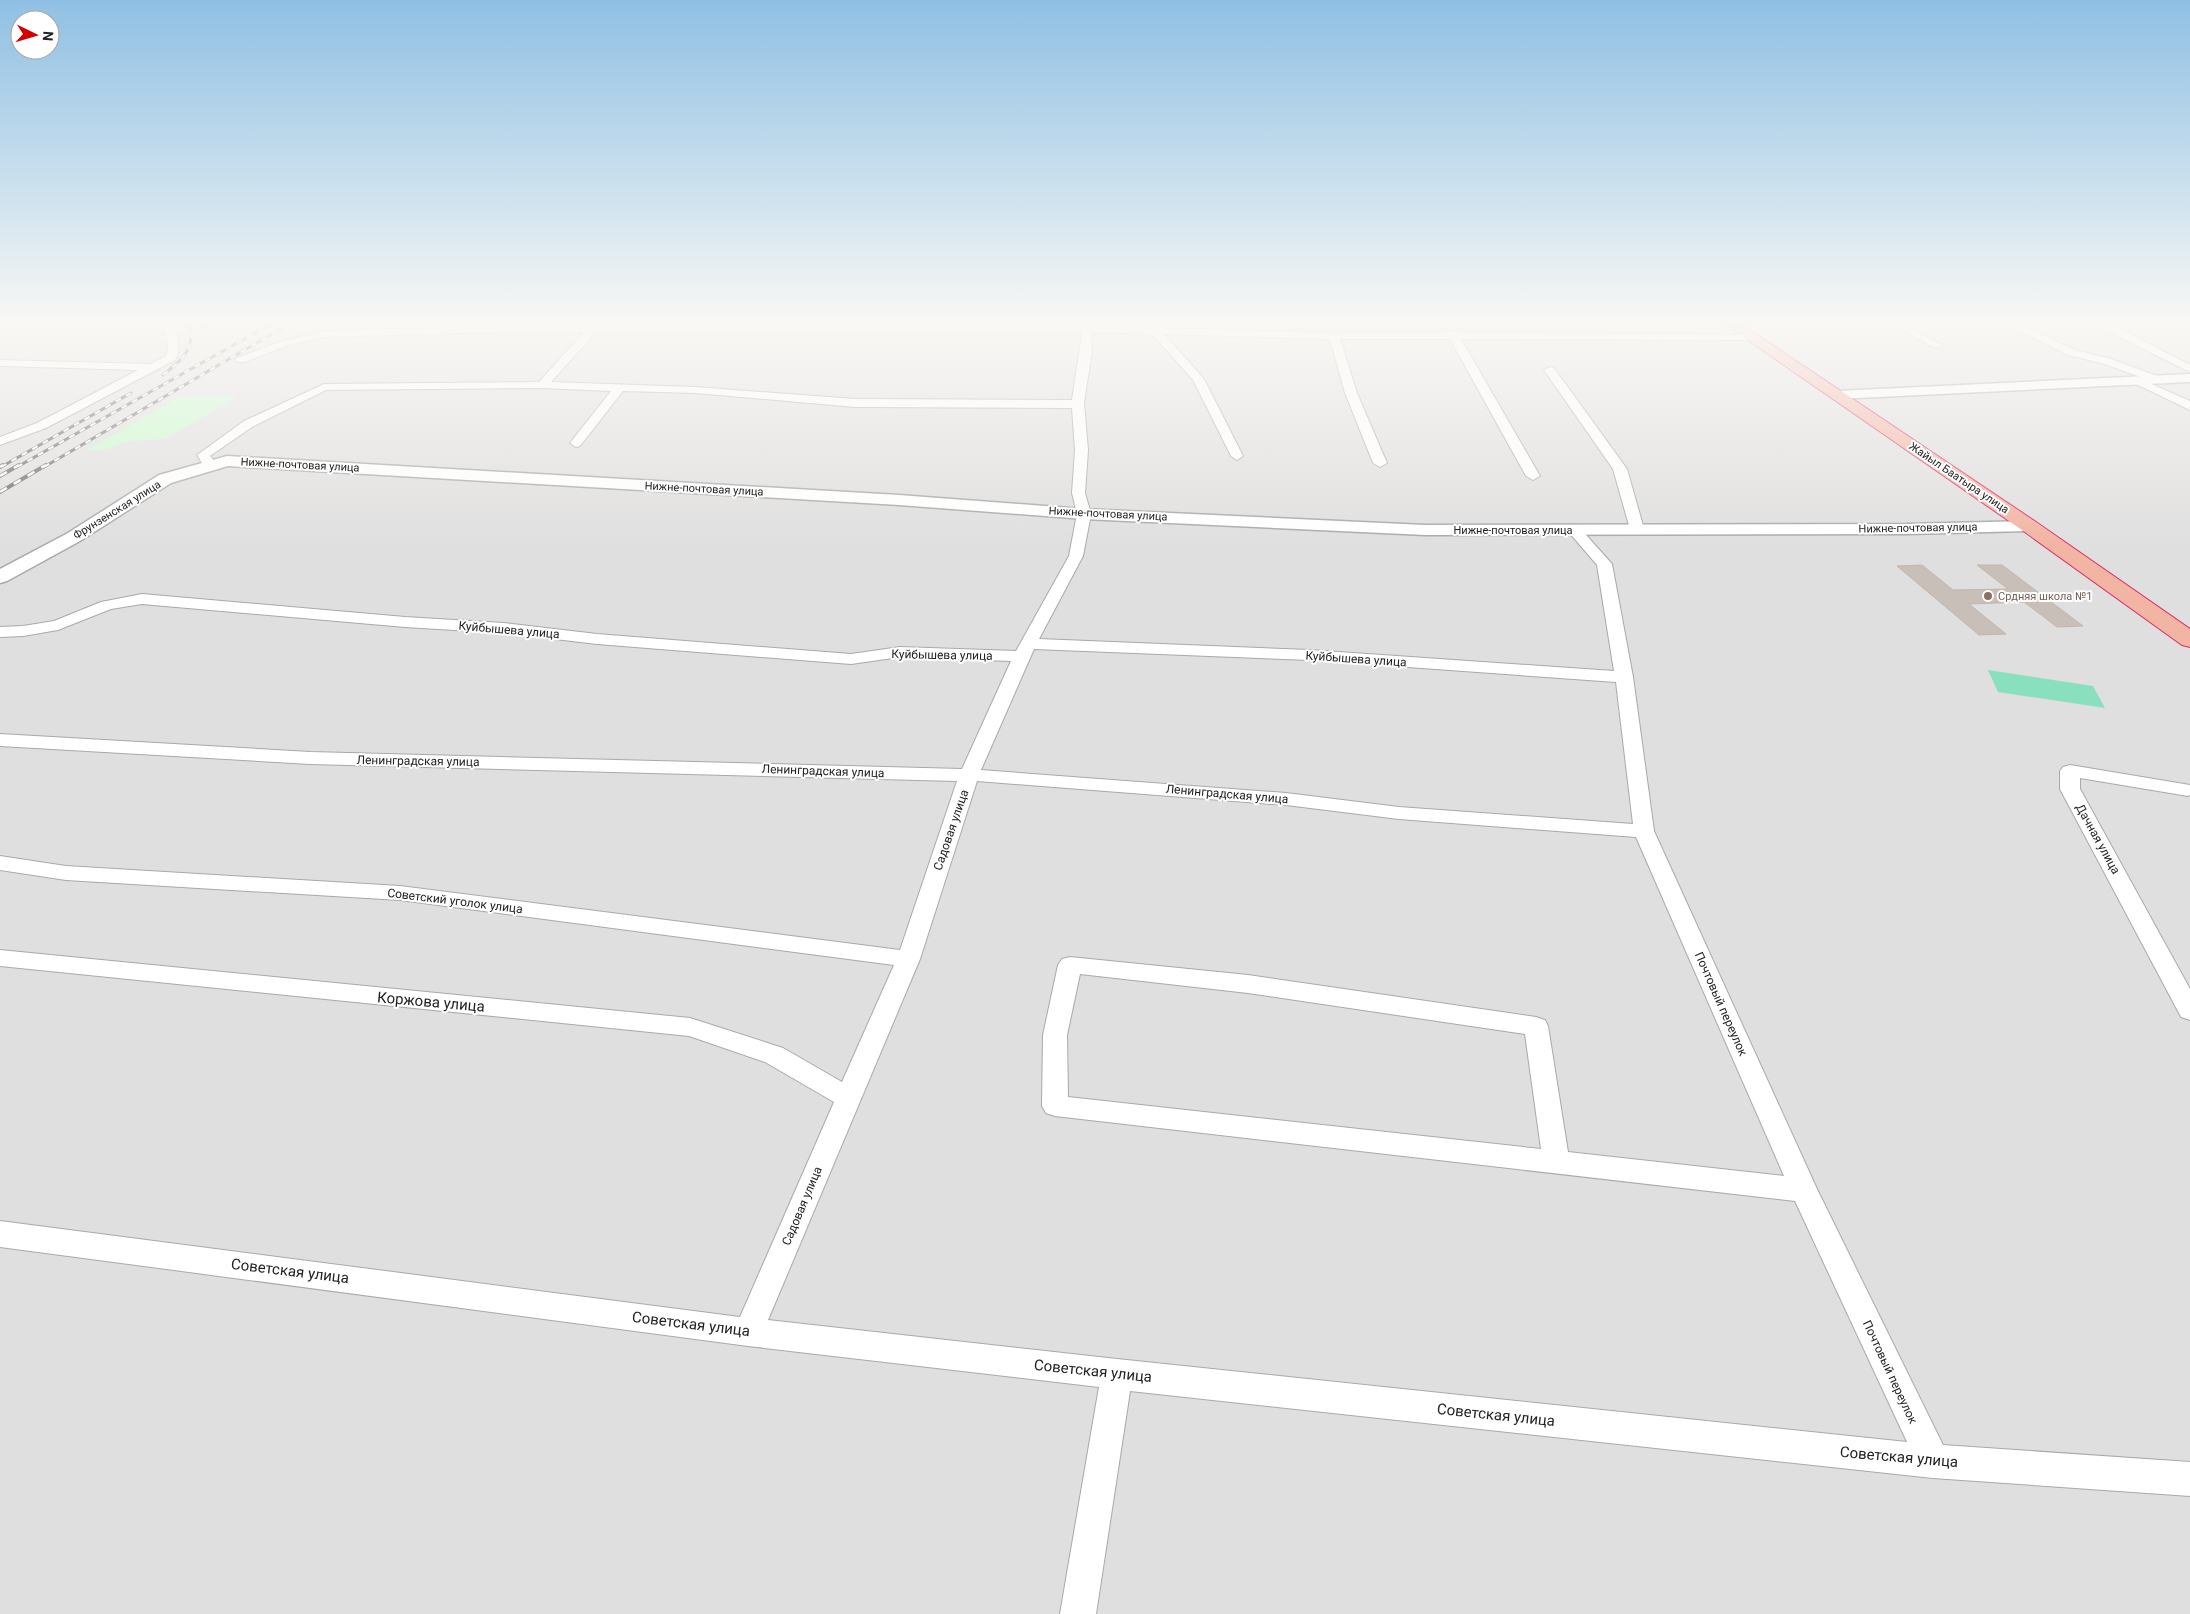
<svg xmlns="http://www.w3.org/2000/svg" width="2190" height="1614" viewBox="0 0 2190 1614" font-family="Roboto,sans-serif">
<style>
.residential{fill:#e0dfdf}
.park{fill:#c8facc}
.pitch{fill:#88e0be}
.building{fill:#c7bfb8;stroke:#c4b6ab}
.lines{fill:none;stroke-linecap:round;stroke-linejoin:round}
.minor-casing{stroke:#a9a9a9;stroke-width:2}
.tertiary-casing{stroke:#a9a9a9;stroke-width:3}
.trunk-casing{stroke:#dc2a67;stroke-width:2}
.minor{fill:#fff;fill-rule:evenodd}
.tertiary{fill:#fff;fill-rule:evenodd}
.trunk{fill:#f2b4a3;fill-rule:evenodd}
.rail-far1-casing{stroke:#707070;stroke-width:3}
.rail-casing{stroke:#707070;stroke-width:4}
.rail-far1{stroke:#fff;stroke-width:2;stroke-dasharray:6;stroke-linecap:butt}
.rail{stroke:#fff;stroke-width:2.5;stroke-dasharray:8;stroke-linecap:butt}
.education-dot{fill:#8d6e63;stroke:#fff;stroke-width:2}
.labels{text-anchor:middle;dominant-baseline:central;stroke-width:4;stroke-linejoin:round;paint-order:stroke}
.far-street-label{font-size:11px;fill:#222;stroke:#fff}
.far-education-label{font-size:11px;fill:#785e54;stroke:#fff;text-anchor:start}
.street-label{font-size:12px;fill:#222;stroke:#fff}
.near-street-label{font-size:15px;fill:#222;stroke:#fff}
</style>
<rect width="100%" height="100%" fill="#f2efe9"/>
<!-- residential -->
<path class="residential" d="M0,320H2190V1614H0Z"/>
<!-- park -->
<path class="park" d="M181,396H239L165,439L129,441L103,450H87Z"/>
<!-- pitch -->
<path class="pitch" d="M1988,670L2093,686L2105,708L1998,692Z"/>
<!-- building -->
<path class="building" d="M1922,565L1953,590L2008,589L1977,565H2002L2083,626L2057,627L2024,602L1969,604L2006,634L1979,635L1897,566Z"/>
<g class="lines">
<!-- minor casing -->
<g class="minor-casing">
<path id="minor" d="M160,320H170C176,333 183,346 175,360L46,428L0,445V437L37,423L138,370L0,366V360L150,364L166,356C171,343 165,332 160,320Z
M1078,320H1088L1090,326L1334,333L1453,332L1756,335L1757,337L1756,339L1752,340L1461,339L1540,476L1533,480L1526,476L1450,339H1340L1357,393L1387,463L1380,467L1373,463L1345,393L1330,339L1164,334L1204,379L1243,456L1237,460L1231,456L1193,380L1152,334L1091,332L1092,351L1084,403L1088,450L1085,493L1091,514L1083,556L1039,639L1310,650L1614,671L1597,565L1567,530L1569,527H1579L1612,564L1633,677L1654,831L1817,1189L1943,1445L2190,1462V1496L1933,1478L1130,1391L1096,1614H1060L1099,1387L748,1346L0,1247V1221L740,1317L834,1102L765,1062L689,1036L0,966V950L690,1018L783,1048L842,1082L894,965L400,900L66,880L0,870V856L66,866L400,886L900,950L957,781L310,764L0,746V734L310,752L962,769L1011,661L900,657L851,664L597,644L504,633L405,627L142,604L111,609L58,630L23,636L0,637V627L23,626L54,621L101,602L142,594L405,617L504,623L597,634L851,654L900,647L1016,651L1069,556L1077,514L1072,493L1075,450L1072,408L855,407L695,393L623,391L580,446L576,447L570,443L611,391L542,388L326,390L252,427L210,456L217,465L215,468H205L197,455L244,421L324,384L539,382L584,332H494L325,337L289,345L245,362H237L235,360L237,358L282,341L325,331L494,326H1079ZM596,332H1081V340L1072,400L855,399L695,387L551,382ZM1034,649L1310,660L1616,682L1633,824L1399,807L1286,793L981,770ZM977,781L1286,805L1399,819L1636,837L1784,1176L1568,1152L1548,1026L1545,1020L1536,1017L1248,975L1070,957L1062,959L1058,965L1043,1035L1042,1106L1046,1113L1055,1116L1795,1201L1907,1442L1117,1359L768,1320L920,959ZM1080,974L1248,993L1525,1034L1541,1149L1068,1097L1067,1035Z
M1882,320H1894L1942,345L1937,348L1933,347Z
M1999,320H2011L2075,350L2108,358L2163,378L2165,380L2163,382H2155L2101,363L2068,355Z
M2093,320H2104L2190,365V372L2109,332Z
M1550,367L1554,368L1627,469L1644,529L1642,532H1632L1630,529L1613,469L1544,370Z
M2140,379L2190,401V410L2136,384L2134,382L2136,380Z
M2070,765L2190,785V795L2188,796L2080,778V789L2190,989V1020L2181,1017L2060,789V771L2063,767Z"/>
</g>
<!-- tertiary casing -->
<g class="tertiary-casing">
<path id="tertiary" d="M2190,374V382L1837,399L1832,398L1830,395L1832,392L1837,391Z
M227,456L899,495L1084,509L1425,525L1906,524L2029,521L2035,522L2038,526L2035,530L2029,531L1906,534L1425,535L1084,519L899,505L228,466L171,483L80,541L7,581L0,583V569L68,533L159,475Z"/>
</g>
<!-- trunk casing -->
<g class="trunk-casing">
<path id="trunk" d="M1719,320H1735L2036,522L2190,629V647L2182,645L2022,530Z"/>
</g>
<!-- minor -->
<use href="#minor" class="minor"/>
<!-- tertiary -->
<use href="#tertiary" class="tertiary"/>
<!-- trunk -->
<use href="#trunk" class="trunk"/>
<!-- rail-far1 casing -->
<g class="rail-far1-casing">
<path id="rail-far1" d="M200,320L202,327
M163,375C183,359 198,347 187,320
M1,467L131,393
M17,467L278,320
M44,467L296,320"/>
</g>
<!-- rail casing -->
<g class="rail-casing">
<path id="rail" d="M0,467L3,465
M0,476L19,465
M0,492L46,465"/>
</g>
<!-- rail-far1 -->
<use href="#rail-far1" class="rail-far1"/>
<!-- rail -->
<use href="#rail" class="rail"/>
</g>
<!-- sky -->
<linearGradient id="sky" x2="0" y2="1"><stop stop-color="#8fc0e4"/><stop offset="0.59" stop-color="#f9f8f5"/><stop offset="1" stop-color="#f9f8f5" stop-opacity="0"/></linearGradient>
<rect width="2190" height="546" fill="url(#sky)"/>
<!-- markers -->
<circle class="education-dot" cx="1988" cy="596" r="5"/>
<g class="labels">
<!-- far-street labels -->
<g class="far-street-label">
<text transform="translate(300 465) rotate(3)">Нижне-почтовая улица</text>
<text transform="translate(1959 478) rotate(34)">Жайыл Баатыра улица</text>
<text transform="translate(704 489) rotate(3)">Нижне-почтовая улица</text>
<text transform="translate(117 510) rotate(-32)">Фрунзенская улица</text>
<text transform="translate(1108 514) rotate(3)">Нижне-почтовая улица</text>
<text transform="translate(1918 528) rotate(-1)">Нижне-почтовая улица</text>
<text x="1513" y="530">Нижне-почтовая улица</text>
</g>
<!-- far-education labels -->
<g class="far-education-label">
<text x="1998" y="596">Срдняя школа №1</text>
</g>
<!-- street labels -->
<g class="street-label">
<text transform="translate(509 630) rotate(5)">Куйбышева улица</text>
<text transform="translate(942 655) rotate(1)">Куйбышева улица</text>
<text transform="translate(1356 659) rotate(4)">Куйбышева улица</text>
<text transform="translate(418 761) rotate(1)">Ленинградская улица</text>
<text transform="translate(823 771) rotate(2)">Ленинградская улица</text>
<text transform="translate(1227 794) rotate(5)">Ленинградская улица</text>
<text transform="translate(951 830) rotate(-71)">Садовая улица</text>
<text transform="translate(2098 839) rotate(61)">Дачная улица</text>
<text transform="translate(455 901) rotate(7)">Советский уголок улица</text>
<text transform="translate(1721 1004) rotate(66)">Почтовый переулок</text>
<text transform="translate(802 1206) rotate(-67)">Садовая улица</text>
<text transform="translate(1890 1372) rotate(65)">Почтовый переулок</text>
</g>
<!-- near-street labels -->
<g class="near-street-label">
<text transform="translate(431 1002) rotate(5)">Коржова улица</text>
<text transform="translate(290 1271) rotate(7)">Советская улица</text>
<text transform="translate(691 1324) rotate(7)">Советская улица</text>
<text transform="translate(1093 1371) rotate(6)">Советская улица</text>
<text transform="translate(1496 1415) rotate(6)">Советская улица</text>
<text transform="translate(1899 1457) rotate(5)">Советская улица</text>
</g>
</g>
<!-- north arrow -->
<g transform="translate(35 35) rotate(95)"><circle r="24" fill="#ffffff" stroke="#a7a7a7"/>
<path d="M0-4L9 19L0 12L-9 19Z" fill="#d40000"/>
<text y="-8" font-size="14" font-weight="bold" text-anchor="middle" fill="#222222">N</text>
</g>
</svg>
